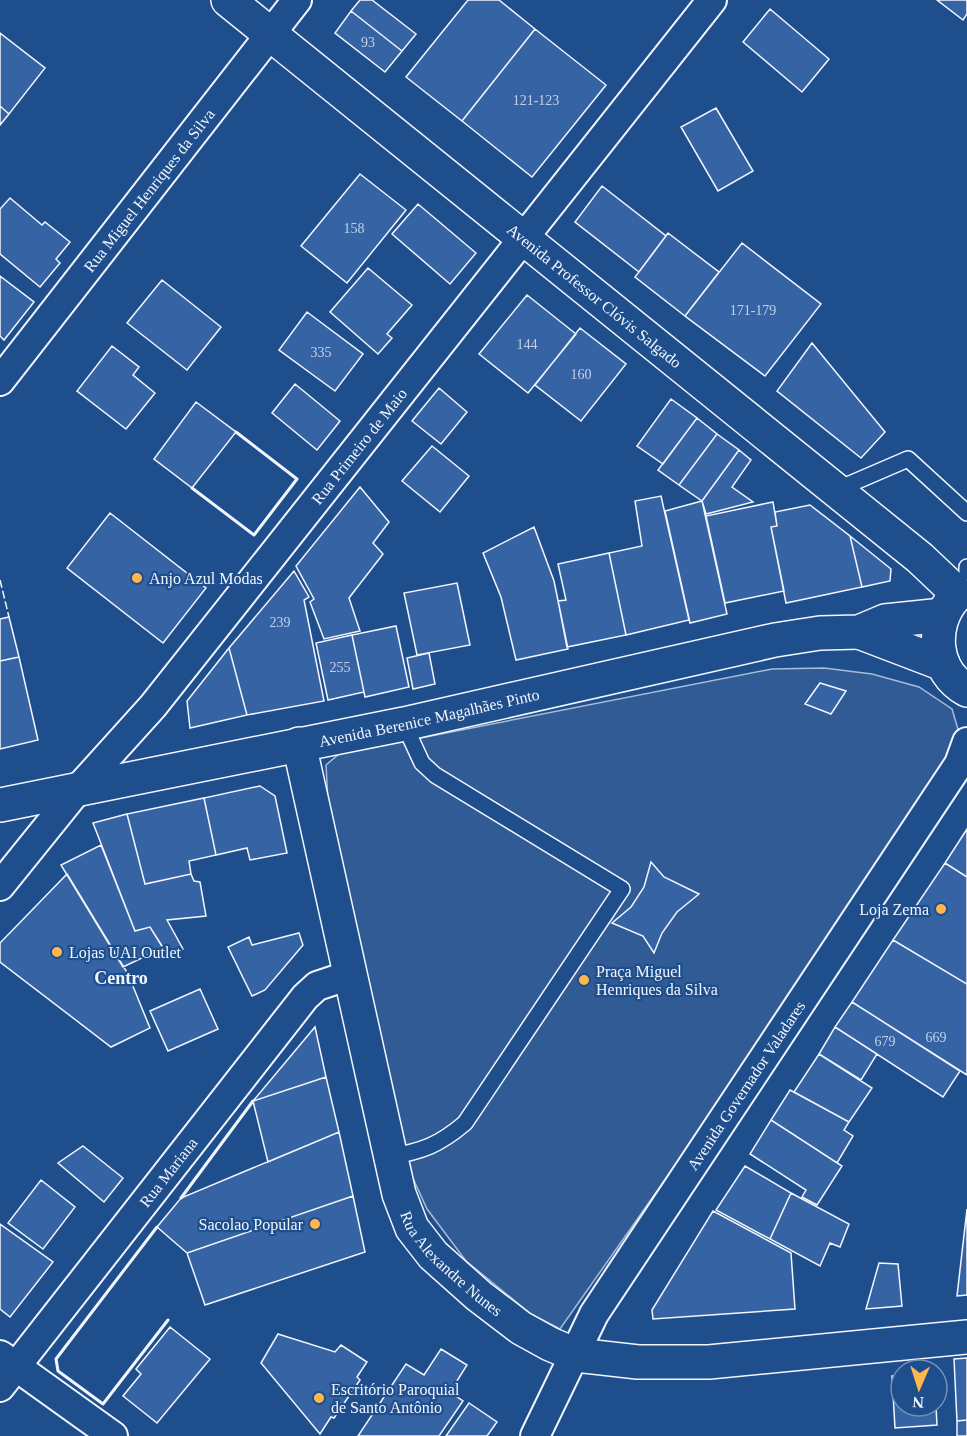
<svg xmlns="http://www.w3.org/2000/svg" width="967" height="1436" viewBox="0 0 967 1436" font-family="'Times New Roman',serif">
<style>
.parking{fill:#305b95;stroke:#a8bbd7;stroke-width:1.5}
.building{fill:#3563a3;stroke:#f2f6ff;stroke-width:1.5}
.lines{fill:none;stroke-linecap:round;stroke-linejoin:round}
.lane-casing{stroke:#f2f6ff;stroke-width:18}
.street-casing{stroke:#f2f6ff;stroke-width:32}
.secondary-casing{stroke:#f2f6ff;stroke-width:36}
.lane{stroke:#1f4e8c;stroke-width:15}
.street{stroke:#1f4e8c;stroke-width:28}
.secondary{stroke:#1f4e8c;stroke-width:33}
.fence{stroke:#f2f6ff;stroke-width:1.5;stroke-dasharray:8 3;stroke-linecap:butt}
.wall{stroke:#f2f6ff;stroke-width:3}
.poi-dot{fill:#ffb74d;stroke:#1f4e8c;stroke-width:2}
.labels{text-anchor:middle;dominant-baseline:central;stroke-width:4.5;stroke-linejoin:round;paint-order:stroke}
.number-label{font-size:14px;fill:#c3d1e8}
.street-label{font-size:16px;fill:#f2f6ff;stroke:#1f4e8c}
.poi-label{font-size:16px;fill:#f2f6ff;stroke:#1f4e8c;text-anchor:start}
.neighbourhood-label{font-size:18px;font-weight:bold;fill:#f2f6ff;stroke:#1f4e8c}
</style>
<rect width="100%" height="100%" fill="#1f4e8c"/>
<!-- parking -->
<path class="parking" d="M824,668L872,674L919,687L952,709L965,753L560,1329L531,1314L466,1261L427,1209L395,1139L329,820L326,765L339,754L772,669Z"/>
<!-- building -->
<path class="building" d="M360,0H372L416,34L402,51L351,11Z
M468,0H499L535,29L462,121L406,77Z
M937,0H967V14L963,20Z
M770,9L829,59L802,92L743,42Z
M351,11L402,51L385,72L335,33Z
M535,29L606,85L532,177L462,121Z
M0,33L45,68L9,114L0,106Z
M0,106L9,114L0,125Z
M716,108L753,171L718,191L681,127Z
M360,174L406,210L347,283L301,246Z
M602,186L666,236L639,272L575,222Z
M10,198L42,225L45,222L70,242L56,259L60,263L40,287L0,254V209Z
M418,204L476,253L450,284L392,234Z
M668,233L719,272L685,316L635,277Z
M742,243L821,304L765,376L685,316Z
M368,268L412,305L387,334L392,338L378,354L330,312Z
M0,276L34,302L4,340L0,336Z
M162,280L221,327L187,370L127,323Z
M527,295L576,334L528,393L479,354Z
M307,312L363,354L335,391L279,350Z
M580,328L626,364L581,421L535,385Z
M812,343L885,432L861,458L777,391Z
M112,346L139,367L133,375L155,393L126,429L77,391Z
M295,384L340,421L317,450L272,413Z
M439,388L467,412L441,444L412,421Z
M671,399L697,418L663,464L637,446Z
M196,402L236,432L192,488L154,459Z
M697,418L717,434L679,485L658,470Z
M717,434L739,450L702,501L679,485Z
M432,446L469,476L440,512L402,481Z
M739,450L751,460L732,487L753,502L706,514L702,501Z
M360,487L389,522L373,543L383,554L349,598L360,631L324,639L310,602L314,599L296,566Z
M661,496L689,620L626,635L609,553L642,546L635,501Z
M702,501L727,614L690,623L665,511Z
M773,502L777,526L771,527L784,591L725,603L706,516Z
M810,505L850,536L862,587L786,603L771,527L777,526L775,512Z
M110,513L206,588L163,643L67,568Z
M534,527L554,581L568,649L516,660L501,597L483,553Z
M850,536L891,569L890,581L862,587Z
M609,553L626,635L567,647L558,601L566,600L558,564Z
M294,571L309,597L304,600L324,701L247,715L229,648Z
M457,583L470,645L417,655L404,593Z
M9,617L19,657L0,661V619Z
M396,626L409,687L365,697L352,635Z
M352,635L364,692L328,700L316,643Z
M229,648L247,715L190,728L187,701Z
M429,653L435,684L413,689L407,658Z
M19,657L38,740L0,749V661Z
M820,683L846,691L831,714L805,704Z
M260,786L275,796L287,853L250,860L247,848L216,855L204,798Z
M204,798L216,855L189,861L191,874L145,884L127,814Z
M127,814L145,884L191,874L194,881L200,882L206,916L167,920L183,949L169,957L150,927L135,931L93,823Z
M967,829V877L945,863Z
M101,845L135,931L150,927L163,948L123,967L61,865Z
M651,862L664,877L699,894L677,912L662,933L654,953L643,936L612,923L631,907L644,887Z
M945,863L967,877V984L893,940Z
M67,874L128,974L150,1028L111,1047L0,962V943Z
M299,933L303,945L265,990L252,996L228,947L249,937L252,945Z
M893,940L967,984V1075L852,1002Z
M200,989L218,1029L168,1051L150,1011Z
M852,1002L960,1071L943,1097L835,1027Z
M315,1027L326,1077L253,1101Z
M835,1027L877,1054L861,1080L819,1054Z
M819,1054L872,1088L849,1122L794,1092Z
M326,1077L339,1132L268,1162L253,1101Z
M790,1090L849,1122L844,1130L853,1136L837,1163L771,1120Z
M771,1120L842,1166L817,1205L802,1197L806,1190L750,1154Z
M339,1132L353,1196L187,1253L157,1227L181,1198Z
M83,1146L123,1178L104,1202L58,1163Z
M745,1166L791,1193L770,1239L716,1210Z
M41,1180L75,1207L43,1249L8,1223Z
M791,1193L849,1224L840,1247L830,1243L820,1266L770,1239Z
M353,1196L365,1252L205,1305L187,1253Z
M967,1209V1295L957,1296Z
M713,1211L791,1253L795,1309L653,1319L652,1310Z
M0,1224L53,1262L10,1317L0,1309Z
M879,1263L898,1264L902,1306L866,1309Z
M170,1327L210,1359L157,1423L123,1396L141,1374L136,1369Z
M278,1334L335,1352L341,1345L367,1362L357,1377L360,1380L334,1418L331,1417L320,1434L261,1363Z
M441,1349L467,1365L450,1392L463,1401L439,1436H358L406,1364L424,1375Z
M967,1358V1420L957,1421L954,1359Z
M892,1376H901V1406H936L937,1425L895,1428Z
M469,1403L497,1422L487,1436H446Z
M967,1420V1436H957V1421Z"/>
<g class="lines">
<!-- lane casing -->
<g class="lane-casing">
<path id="lane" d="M836,490L908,459L967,513
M967,567V572
M389,1157C423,1151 439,1145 465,1123L622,889L435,775L422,763L404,724"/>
</g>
<!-- street casing -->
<g class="street-casing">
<g id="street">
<path id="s1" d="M0,381L297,0"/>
<path id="s2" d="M0,886L79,788L153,706L712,0"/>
<path d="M0,1355L113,1436"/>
<path id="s3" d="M0,1387L305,997L317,986L350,975"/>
<path id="s4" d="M535,1436L594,1314L959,764L967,742"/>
</g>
</g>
<!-- secondary casing -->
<g class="secondary-casing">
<g id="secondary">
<path id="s5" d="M228,0L920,558L958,594"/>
<path d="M954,598C930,625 933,672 967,690"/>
<path d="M859,632L943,664"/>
<path id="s6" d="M299,744L399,1194L412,1228L433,1255L479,1296L521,1328L550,1344L576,1355L638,1362H709L967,1337"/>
<path id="s7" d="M0,805L404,724L775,640L820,633L859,632L885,621L943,615"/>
</g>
</g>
<!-- lane -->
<use href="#lane" class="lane"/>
<!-- street -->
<use href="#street" class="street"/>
<!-- secondary -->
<use href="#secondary" class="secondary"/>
<!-- fence -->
<path class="fence" d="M0,580L9,617"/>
<!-- wall -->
<path class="wall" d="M192,488L254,535L297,479L236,432
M181,1198L253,1101
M157,1227L56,1359L58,1371L103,1404L168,1320"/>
</g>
<!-- markers -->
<g class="poi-dot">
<circle cx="137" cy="578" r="6"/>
<circle cx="941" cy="909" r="6"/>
<circle cx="57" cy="952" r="6"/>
<circle cx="584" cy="980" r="6"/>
<circle cx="315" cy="1224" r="6"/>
<circle cx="319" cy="1398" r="6"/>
</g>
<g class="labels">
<!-- number labels -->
<g class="number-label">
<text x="368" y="42">93</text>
<text x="536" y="100">121-123</text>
<text x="354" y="228">158</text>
<text x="753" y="310">171-179</text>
<text x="527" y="344">144</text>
<text x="321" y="352">335</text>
<text x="581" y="374">160</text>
<text x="280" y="622">239</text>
<text x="340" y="667">255</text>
<text x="936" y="1037">669</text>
<text x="885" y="1041">679</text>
</g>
<!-- street labels -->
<g class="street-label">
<text stroke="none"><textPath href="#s1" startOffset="242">Rua Miguel Henriques da Silva</textPath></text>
<text stroke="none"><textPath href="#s5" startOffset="471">Avenida Professor Clóvis Salgado</textPath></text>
<text stroke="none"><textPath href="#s2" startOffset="568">Rua Primeiro de Maio</textPath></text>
<text stroke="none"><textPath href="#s7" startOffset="438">Avenida Berenice Magalhães Pinto</textPath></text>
<text stroke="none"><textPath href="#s4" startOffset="410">Avenida Governador Valadares</textPath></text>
<text stroke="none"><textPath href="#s3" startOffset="273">Rua Mariana</textPath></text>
<text stroke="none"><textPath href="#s6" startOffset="550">Rua Alexandre Nunes</textPath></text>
</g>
<!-- poi labels -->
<g class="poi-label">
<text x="149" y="578">Anjo Azul Modas</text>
<text x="929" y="909" text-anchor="end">Loja Zema</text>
<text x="69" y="952">Lojas UAI Outlet</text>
<text x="596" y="971">Praça Miguel<tspan x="596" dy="18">Henriques da Silva</tspan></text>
<text x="303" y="1224" text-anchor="end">Sacolao Popular</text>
<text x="331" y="1389">Escritório Paroquial<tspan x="331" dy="18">de Santo Antônio</tspan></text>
</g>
<!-- neighbourhood labels -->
<g class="neighbourhood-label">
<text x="121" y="978">Centro</text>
</g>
</g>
<!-- north arrow -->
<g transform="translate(919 1388) rotate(183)"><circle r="28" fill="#1f4e8c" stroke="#7391ba" stroke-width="1.5"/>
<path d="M0-4.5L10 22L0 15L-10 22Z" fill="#ffb74d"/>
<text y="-9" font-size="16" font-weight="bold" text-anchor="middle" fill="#f2f6ff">N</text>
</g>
</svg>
